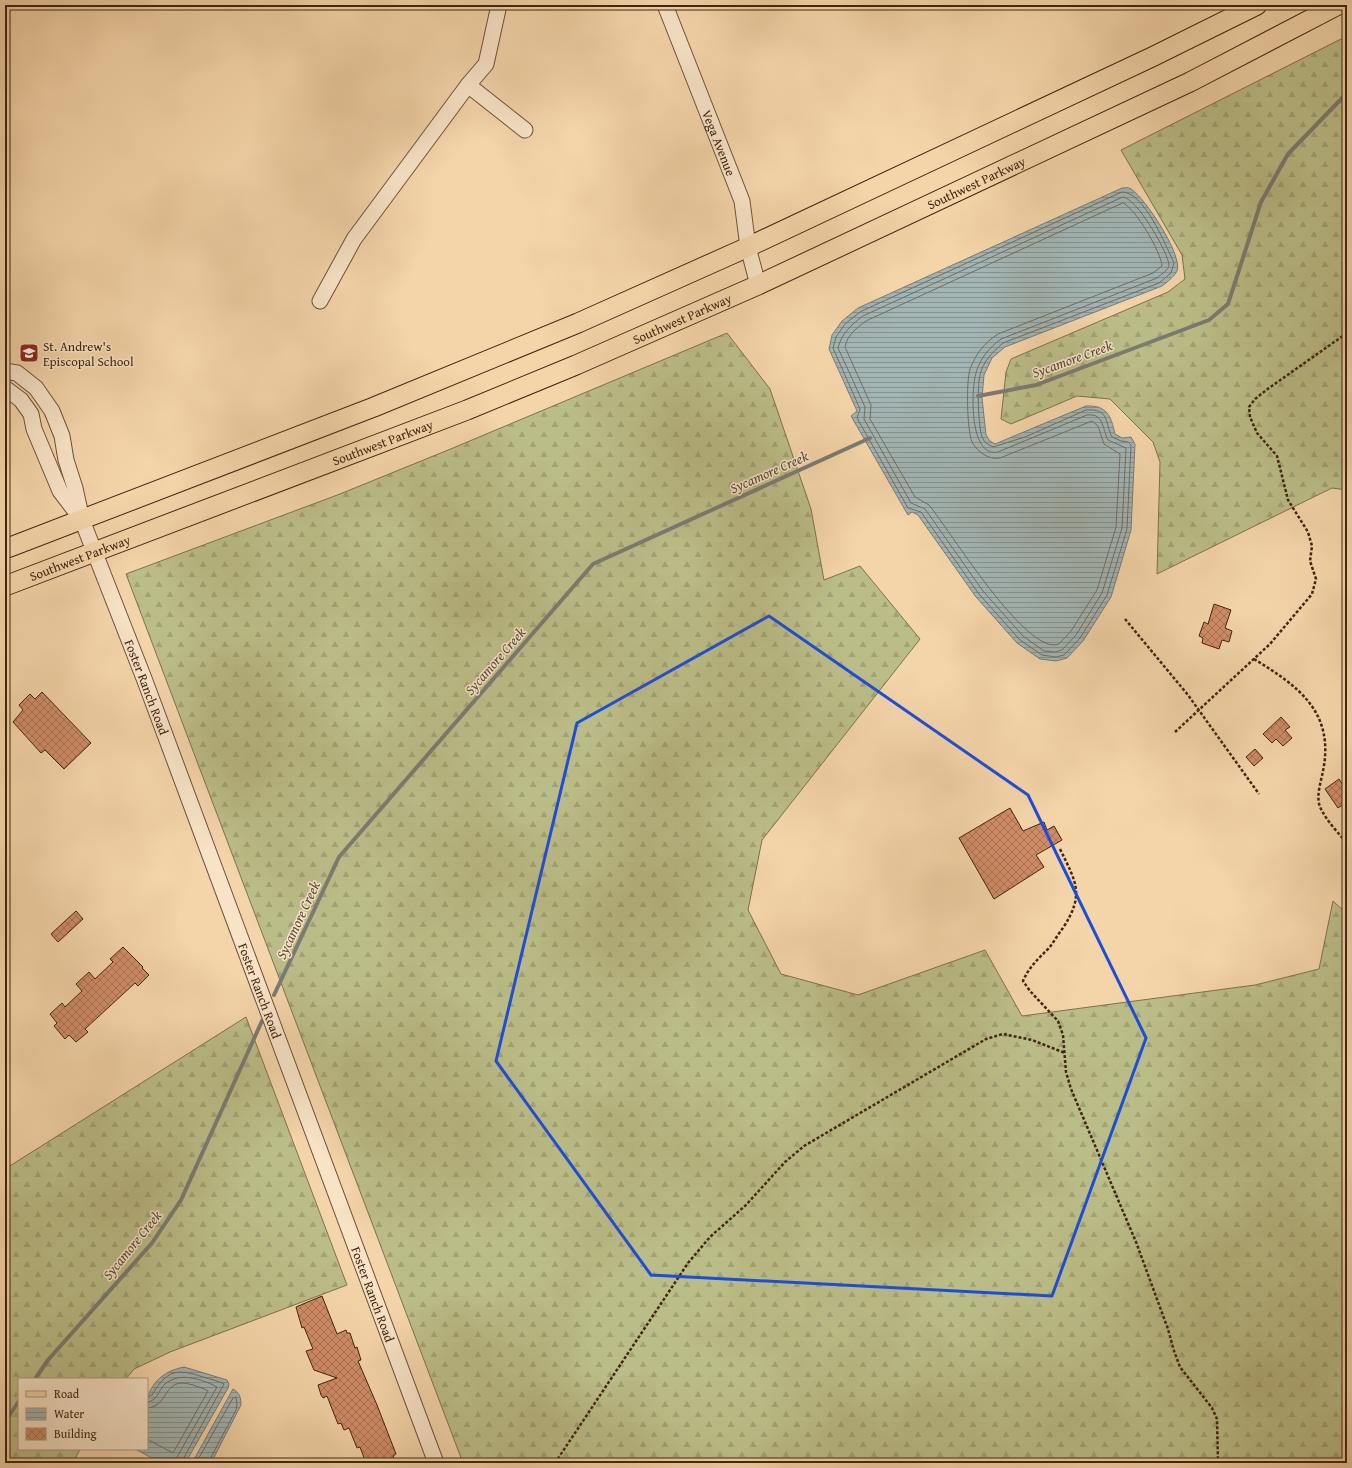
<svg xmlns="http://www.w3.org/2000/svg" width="1352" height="1468" viewBox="0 0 1352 1468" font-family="'Gentium Book Plus',serif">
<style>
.forest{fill:url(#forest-firs);stroke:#7e714d}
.water{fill:url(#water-rules);stroke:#7b7b73}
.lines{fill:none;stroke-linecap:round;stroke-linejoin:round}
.shore{stroke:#716d63;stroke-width:1}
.stream{stroke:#7b7b73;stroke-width:4}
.building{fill:url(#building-cross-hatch);stroke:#402512}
.minor-casing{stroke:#6d5138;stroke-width:17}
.major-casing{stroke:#402512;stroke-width:21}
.path{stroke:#402512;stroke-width:2.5;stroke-dasharray:3 2;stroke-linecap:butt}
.minor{stroke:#f8e3c7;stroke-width:15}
.major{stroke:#f4d4a9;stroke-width:19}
.marked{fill:none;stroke:#1d4ed8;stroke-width:3;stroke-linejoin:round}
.labels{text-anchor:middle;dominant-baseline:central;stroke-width:3;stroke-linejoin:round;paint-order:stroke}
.street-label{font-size:13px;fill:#402512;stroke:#f8e3c7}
.poi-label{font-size:13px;fill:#402512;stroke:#f8e3c7;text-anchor:start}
.water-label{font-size:14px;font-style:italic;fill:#58493a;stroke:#f8e3c7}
</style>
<defs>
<pattern id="forest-firs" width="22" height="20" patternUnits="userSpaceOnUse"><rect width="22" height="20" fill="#bbbd88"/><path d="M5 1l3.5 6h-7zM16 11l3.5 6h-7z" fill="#a2a274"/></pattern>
<pattern id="water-rules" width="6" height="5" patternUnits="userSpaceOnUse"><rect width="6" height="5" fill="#a2b5b4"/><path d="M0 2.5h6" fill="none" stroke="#859391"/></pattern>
<pattern id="building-cross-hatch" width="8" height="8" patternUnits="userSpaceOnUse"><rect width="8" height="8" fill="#cf8c67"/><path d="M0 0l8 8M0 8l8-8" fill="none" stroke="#a97253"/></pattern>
</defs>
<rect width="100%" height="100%" fill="#f4d4a9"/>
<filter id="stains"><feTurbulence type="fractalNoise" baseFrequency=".005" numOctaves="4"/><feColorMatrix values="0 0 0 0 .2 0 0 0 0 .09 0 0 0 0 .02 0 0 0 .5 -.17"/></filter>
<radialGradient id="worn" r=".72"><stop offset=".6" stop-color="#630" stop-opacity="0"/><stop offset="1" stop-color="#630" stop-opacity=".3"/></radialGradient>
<!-- forest -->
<path class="forest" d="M1347,36V490L1332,488L1157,574L1160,462L1153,442L1110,399L1077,396L1011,424L1001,419L1006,372L1011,359L1168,292L1185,279L1182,255L1121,150Z
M727,333L770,389L811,509L824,580L860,566L920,639L762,840L748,910L781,974L858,995L985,950L1022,1016L1255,985L1319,969L1333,901L1347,914V1463H463L126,574L340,494L453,448Z
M246,1017L347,1285L170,1352L134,1369L126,1379H19V1449H80L73,1463H5V1169Z"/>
<!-- water -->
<path class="water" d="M1122,188C1125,188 1128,187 1131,189C1145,198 1183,255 1177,271C1174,277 1167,282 1162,286L1005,347L992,358L984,375L982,398L986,435L990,441L995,444L1086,406C1107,405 1111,416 1115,434L1122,438L1131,437L1135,444L1131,530L1111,597L1083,641L1067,658L1056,661L1040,659L1017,643L976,597L918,515L912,512L908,515L851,416L857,411L829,349L832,335L842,321L858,308Z
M184,1367L227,1380L229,1384L228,1388L187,1460L184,1463H161L135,1449H147V1399C153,1380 165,1371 184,1367Z
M233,1389C240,1393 241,1398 241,1405L211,1463H192Z"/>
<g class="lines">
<!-- shore -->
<path class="shore" d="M1122,192C1144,191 1166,246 1174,263L1171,273L1159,283L1003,343C993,352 983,361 980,375C977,388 978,424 982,437C984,442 988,445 993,447L1025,437L1086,410C1110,408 1105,424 1112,437L1121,441L1128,442L1131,445L1127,529L1107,595L1080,638L1064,655L1056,657L1042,655L1020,640L979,594L921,512L908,508L857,418L860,409L833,348L836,337L845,324L860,312Z
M1123,197C1136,197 1168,252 1169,265C1169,270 1160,275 1157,278L1001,339C989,348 980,358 976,373C971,390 969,458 998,452L1087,415C1105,413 1102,430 1108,440L1126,448L1122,528L1102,593L1076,635L1062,650L1055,652L1044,651L1023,636L983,591L925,509L911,503L864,419L865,407L838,348C842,333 851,325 863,316Z
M1123,203C1135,207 1162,254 1162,266L1153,273L998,334C984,343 976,354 970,369C966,382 967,430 972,442C978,452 988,460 1000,458L1092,421L1098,426L1104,444L1120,454L1116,527L1097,590L1071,631L1059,644C1027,657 949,529 929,505L915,497L870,419L871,405L845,347C847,335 857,328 866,321Z
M147,1397L152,1395C167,1370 176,1368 203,1377C210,1379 218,1381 224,1384L181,1463
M147,1402C157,1401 158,1392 164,1385C178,1371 202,1379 217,1387L177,1457L176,1463
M147,1408C170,1407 162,1375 193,1385C198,1387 204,1388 208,1391L173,1453L147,1439
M196,1463L233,1398L236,1397L237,1404L236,1410L208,1463"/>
<!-- stream -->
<path class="stream" d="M978,396L1036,385L1209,320L1228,304L1261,202L1288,154L1347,93
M274,995L339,857L593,564L870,438
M35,1379L48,1360L152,1243L181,1200L262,1021
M5,1422L19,1401"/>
</g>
<!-- building -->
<path class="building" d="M1214,604L1231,610L1225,628L1232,631L1229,642L1222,640L1219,649L1202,643L1203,638L1199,636L1204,622L1208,624Z
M42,692L91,743L64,769L45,750L41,753L13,722L23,710L19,705L30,694L35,699Z
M1281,717L1290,727L1285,730L1292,738L1283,746L1276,739L1272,743L1263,734Z
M1255,749L1263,758L1254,766L1246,757Z
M1339,779L1347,791V802L1338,808L1325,789Z
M1010,808L1023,831L1044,822L1047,830L1054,826L1062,840L1036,855L1044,867L994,899L959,838Z
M76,911L83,919L58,942L51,934Z
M123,947L143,967L142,968L149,975L138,986L135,983L85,1029L88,1032L76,1042L69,1035L65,1039L54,1026L57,1023L50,1014L62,1003L65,1007L82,991L76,984L89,972L95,979L113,962L110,959Z
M322,1296L337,1334L346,1330L347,1333H350L355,1348L357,1347L361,1360L358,1361L377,1405L396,1454L393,1456L395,1461L388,1463H366L360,1447L357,1448L349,1428L344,1430L341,1423L338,1424L327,1396L323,1398L321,1395L318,1385L337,1378L314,1370L306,1351L313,1349L304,1327L302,1328L296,1307Z"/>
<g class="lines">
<!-- minor casing -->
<g class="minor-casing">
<g id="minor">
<path id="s1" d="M665,5L742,201L748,247L758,285"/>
<path d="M468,85L525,130"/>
<path d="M320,301L354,239L468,85L486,64L499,5"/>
<path id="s2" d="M5,371L17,373L36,388L52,411L62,436L66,460L75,488L82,520L145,681L436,1463"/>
<path d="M5,388L21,400L31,414L34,429L60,491L79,516"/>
</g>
</g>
<!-- major casing -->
<g class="major-casing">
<g id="major">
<path d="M5,549L374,407L578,323L748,247L1152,57L1257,5"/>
<path id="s3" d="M5,586L467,410L576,365L758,285L1190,82L1338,5"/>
</g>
</g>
<!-- path -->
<path class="path" d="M1125,619L1188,695L1259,794
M1254,659C1298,686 1335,712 1323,771C1321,782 1315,798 1321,809C1327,821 1338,833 1347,843
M1175,732L1270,644L1312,594L1316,579L1310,561L1312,546L1308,532L1288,500L1277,456L1257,433L1250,417L1249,407L1255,399L1269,388L1347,333
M1060,849C1076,882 1085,894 1063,928C1058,934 1054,942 1049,948C1038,959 1029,967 1023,981L1030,991L1058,1021L1063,1035L1066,1072L1071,1089L1136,1242L1168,1329L1174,1351L1180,1367L1212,1408L1217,1419L1218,1463
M555,1463L688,1263L710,1237L746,1205L785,1162L804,1146L986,1039L1003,1034L1032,1040L1065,1053"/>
<!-- minor -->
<use href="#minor" class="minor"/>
<!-- major -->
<use href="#major" class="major"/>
</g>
<!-- marked area -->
<path class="marked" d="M769,616L1028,795L1146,1038L1052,1296L651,1275L496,1061L577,723Z"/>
<!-- icons -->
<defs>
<g id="school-square" transform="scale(1)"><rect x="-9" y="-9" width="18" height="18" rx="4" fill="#8f2418" stroke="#f8e3c7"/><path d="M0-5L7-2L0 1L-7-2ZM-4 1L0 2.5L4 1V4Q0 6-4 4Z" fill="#fff"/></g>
</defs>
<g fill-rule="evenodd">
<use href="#school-square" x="29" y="353"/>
</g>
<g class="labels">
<!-- street labels -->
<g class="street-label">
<text stroke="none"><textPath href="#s1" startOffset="148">Vega Avenue</textPath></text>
<text stroke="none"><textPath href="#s3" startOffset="1052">Southwest Parkway</textPath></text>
<text stroke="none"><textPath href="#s3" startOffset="728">Southwest Parkway</textPath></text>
<text stroke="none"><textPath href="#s3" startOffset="404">Southwest Parkway</textPath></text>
<text stroke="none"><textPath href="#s3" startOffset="80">Southwest Parkway</textPath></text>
<text stroke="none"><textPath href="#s2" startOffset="357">Foster Ranch Road</textPath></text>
<text stroke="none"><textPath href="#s2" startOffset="681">Foster Ranch Road</textPath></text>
<text stroke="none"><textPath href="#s2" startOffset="1005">Foster Ranch Road</textPath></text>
</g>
<!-- poi labels -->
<g class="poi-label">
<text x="43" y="346">St. Andrew's<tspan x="43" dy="15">Episcopal School</tspan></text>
</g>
<!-- water labels -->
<g class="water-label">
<text transform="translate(1072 359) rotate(-20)">Sycamore Creek</text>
<text transform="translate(769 472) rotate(-24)">Sycamore Creek</text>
<text transform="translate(495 661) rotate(-49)">Sycamore Creek</text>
<text transform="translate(298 920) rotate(-65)">Sycamore Creek</text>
<text transform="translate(132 1245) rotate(-51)">Sycamore Creek</text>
</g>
</g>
<!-- margin -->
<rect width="1352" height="1468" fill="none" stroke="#f4d4a9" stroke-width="20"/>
<rect x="6" y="6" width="1340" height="1456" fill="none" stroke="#402512" stroke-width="2"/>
<rect x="10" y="10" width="1332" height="1448" fill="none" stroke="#402512"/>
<!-- legend -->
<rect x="18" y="1378" width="130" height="72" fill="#f8e3c7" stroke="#ae977f"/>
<rect x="26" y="1391" width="20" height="6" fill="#f4d4a9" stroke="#ae977f"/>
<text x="54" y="1398" font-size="12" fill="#402512">Road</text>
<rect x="26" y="1408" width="20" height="12" fill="url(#water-rules)" stroke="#ae977f"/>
<text x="54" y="1418" font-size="12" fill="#402512">Water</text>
<rect x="26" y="1428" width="20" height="12" fill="url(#building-cross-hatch)" stroke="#ae977f"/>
<text x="54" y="1438" font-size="12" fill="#402512">Building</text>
<rect width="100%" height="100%" filter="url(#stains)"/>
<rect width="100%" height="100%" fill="url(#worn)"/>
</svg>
